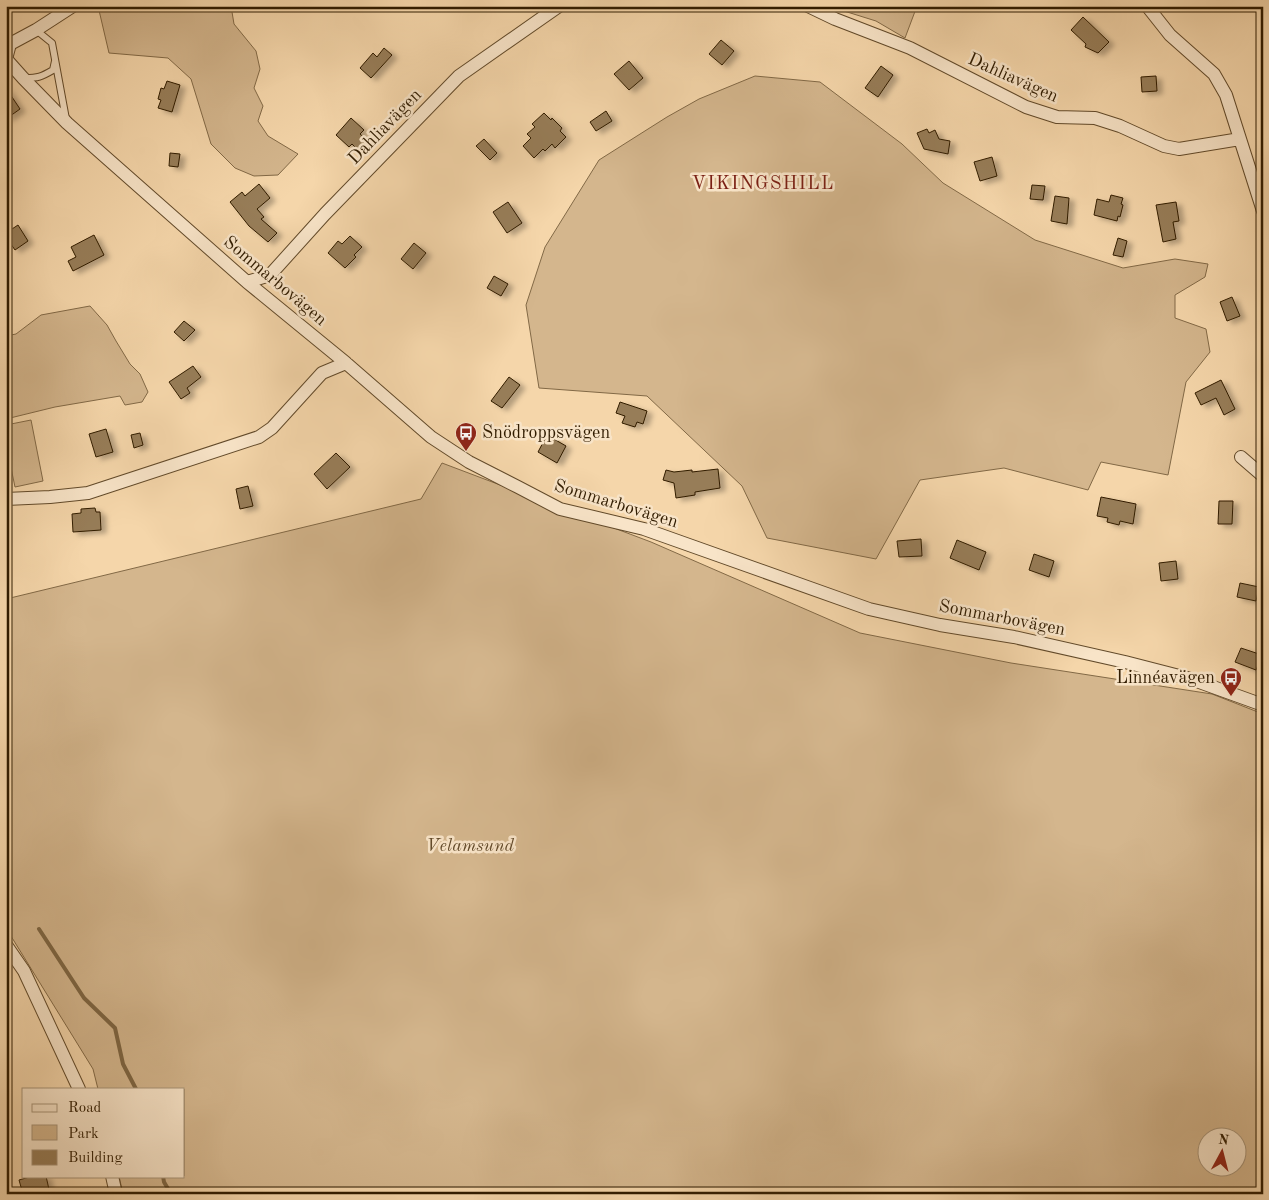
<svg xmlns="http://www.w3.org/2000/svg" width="1269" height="1200" viewBox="0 0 1269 1200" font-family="'Old Standard TT',serif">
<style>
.green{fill:#d4b68d;stroke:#826946;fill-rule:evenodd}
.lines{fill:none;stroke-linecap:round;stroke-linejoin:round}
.stream{stroke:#7e6643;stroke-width:4}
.building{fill:#977d58;stroke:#311c00;filter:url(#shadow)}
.service-casing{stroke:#624a2a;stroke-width:8}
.minor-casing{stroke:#624a2a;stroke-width:14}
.service{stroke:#f8e4c8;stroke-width:6}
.minor{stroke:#f8e4c8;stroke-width:12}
.labels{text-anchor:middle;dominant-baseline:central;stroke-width:5;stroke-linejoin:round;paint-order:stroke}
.street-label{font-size:18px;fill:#311c00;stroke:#f8e4c8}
.poi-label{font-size:18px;fill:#311c00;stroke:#f8e4c8;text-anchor:start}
.park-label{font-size:18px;font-style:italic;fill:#624a2a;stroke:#f8e4c8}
.neighbourhood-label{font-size:19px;letter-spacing:1px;fill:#7a1f14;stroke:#f8e4c8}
</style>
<defs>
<filter id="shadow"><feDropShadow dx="5.5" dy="3" stdDeviation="2.5" flood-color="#0004"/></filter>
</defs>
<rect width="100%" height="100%" fill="#f5d6aa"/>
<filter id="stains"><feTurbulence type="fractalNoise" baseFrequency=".004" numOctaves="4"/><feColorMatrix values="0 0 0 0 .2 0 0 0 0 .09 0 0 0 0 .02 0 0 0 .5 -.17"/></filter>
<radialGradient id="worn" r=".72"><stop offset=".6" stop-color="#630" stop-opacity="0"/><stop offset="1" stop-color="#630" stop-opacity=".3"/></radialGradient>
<!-- green -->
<path class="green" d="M98,6H231L234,24L256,51L260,69L254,88L263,106L258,121L268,136L298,154L278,175L254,176L235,168L211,144L191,79L168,58L109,53Z
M828,6H917L905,38L876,21Z
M755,76L820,82L902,144L943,183L1035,240L1123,268L1175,259L1208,264L1205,277L1175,295V318L1206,329L1210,352L1186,382L1168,475L1101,462L1088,490L1004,468L920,480L876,559L767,538L742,486L647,396L539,388L526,305L545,247L599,160L667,117L699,99Z
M90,306L107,325L116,341L130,364L140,374L148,392L142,402L125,405L120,396L55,407L6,419V336L16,334L41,315Z
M31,420L43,481L15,487L6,444V425Z
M442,463L651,542L860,633L1011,663L1212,694L1263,714V1194H123L119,1176H184V1089H98L93,1069L6,928V599L421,499ZM1206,1138H1236V1168H1206Z"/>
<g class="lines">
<!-- stream -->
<path class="stream" d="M39,929L84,998L115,1028L123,1064L136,1089
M163,1176L164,1182L171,1194"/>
</g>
<!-- building -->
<path class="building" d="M1083,17L1109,42L1098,53L1085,47L1086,44L1071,30Z
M721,40L734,51L722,65L709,54Z
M384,48L392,55L371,78L360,68L373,53L377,57Z
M629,61L643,78L629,90L614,74Z
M881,66L893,75L878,97L865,88Z
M1156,76L1157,91L1142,92L1141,77Z
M167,81L180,85L172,112L158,108L161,100L158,99L161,88L164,89Z
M6,88L20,109L6,119Z
M606,111L612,121L596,131L590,122Z
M544,113L551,120L552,118L562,128L560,131L566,137L555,148L552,144L545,151L543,149L534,158L523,146L531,138L527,134L535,127L532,124Z
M351,118L364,130L360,134L367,140L358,150L352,144L349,147L336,135Z
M927,129L929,133L935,130L939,139L950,141L948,154L924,149L917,133Z
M484,139L497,153L490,160L476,146Z
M170,153L180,154L178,167L169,166Z
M992,157L997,176L980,181L974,162Z
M259,184L270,198L257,209L264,217L261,219L277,233L268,242L249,226L230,202L242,192L245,196Z
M1032,185L1045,186L1043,200L1030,199Z
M1111,195L1123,198L1121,204L1123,205L1120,217L1118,216L1117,221L1094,215L1097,199L1109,202Z
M1055,196L1069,198L1067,224L1051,221Z
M508,202L522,223L507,233L493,212Z
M1176,202L1179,221L1173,222L1176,239L1163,242L1156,205Z
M18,225L28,241L15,250L6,237V233Z
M94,235L104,255L73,271L68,261L76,257L71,247Z
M350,236L362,247L354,255L356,257L345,268L328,253L338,241L342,244Z
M1118,238L1127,241L1123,257L1113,255Z
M414,243L426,253L413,269L401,259Z
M494,276L508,284L501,296L487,288Z
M1232,297L1240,316L1227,321L1220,302Z
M184,321L195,330L184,341L174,332Z
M193,366L201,377L187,388L190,393L181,399L169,382Z
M509,377L520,385L502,408L491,401Z
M1221,380L1235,409L1224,415L1216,398L1201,405L1195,393Z
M620,402L647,411L643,424L637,422L635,427L622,423L625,416L616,413Z
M106,429L113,452L96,457L89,434Z
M140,433L143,445L134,448L131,435Z
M547,435L566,446L557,463L538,452Z
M336,453L350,467L327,489L314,474Z
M718,469L720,488L695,492V495L676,498L674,483L663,480L666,470L674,472L692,470V472Z
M248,486L253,506L240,509L236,489Z
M1101,497L1136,504L1133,524L1120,521L1119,525L1107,522L1108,518L1097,516Z
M1219,501H1233L1232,524H1218Z
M95,508L96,512H100L101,530L73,532L72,514L81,513V509Z
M921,539L922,556L899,557L897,541Z
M957,540L986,552L979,570L950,558Z
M1034,554L1054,561L1049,577L1029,570Z
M1176,561L1178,579L1161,581L1159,563Z
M1240,583L1259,587L1256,601L1237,597Z
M1241,648L1262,655L1256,670L1235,662Z
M33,1176H46L50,1194H23L19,1180Z"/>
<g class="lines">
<!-- service casing -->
<g class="service-casing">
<path id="service" d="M36,30L52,43L66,119
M25,78C38,78 41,77 53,70L55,61"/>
</g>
<!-- minor casing -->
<g class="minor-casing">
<path id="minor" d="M808,6L835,19L910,48L1026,107L1057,117L1095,118L1120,126L1164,146L1179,149L1240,139
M1147,6L1170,35L1214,74L1226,95L1263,211
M6,59L23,78L67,123L247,282L346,363L431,437L469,462L518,487L560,509L644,529L869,609L940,625L1014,637L1125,662L1191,679L1263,705
M6,59L10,44L36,30L73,6
M247,282L270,275L325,214L459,76L559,6
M1241,457L1263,476
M6,499L50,497L88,493L259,437L272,428L322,373L346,363
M6,945L24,971L79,1089
M112,1176L116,1194"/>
</g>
<!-- service -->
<use href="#service" class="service"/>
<!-- minor -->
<use href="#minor" class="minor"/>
</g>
<!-- icons -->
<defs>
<g id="bus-pin" transform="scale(1.125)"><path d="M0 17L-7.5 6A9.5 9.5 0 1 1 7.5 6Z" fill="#8f2418" stroke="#f8e4c8"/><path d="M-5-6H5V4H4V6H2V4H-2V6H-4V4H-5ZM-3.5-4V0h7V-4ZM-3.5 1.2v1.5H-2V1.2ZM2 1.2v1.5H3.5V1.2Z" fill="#fff"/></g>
</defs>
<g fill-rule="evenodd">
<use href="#bus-pin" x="466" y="433"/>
<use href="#bus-pin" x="1231" y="678"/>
</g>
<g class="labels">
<!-- street labels -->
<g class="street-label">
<text transform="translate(1013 78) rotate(24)">Dahliavägen</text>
<text transform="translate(385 127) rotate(-46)">Dahliavägen</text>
<text transform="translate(275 281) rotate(40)">Sommarbovägen</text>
<text transform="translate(616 504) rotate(17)">Sommarbovägen</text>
<text transform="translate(1002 618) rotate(11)">Sommarbovägen</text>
</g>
<!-- poi labels -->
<g class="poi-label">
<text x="482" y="433">Snödroppsvägen</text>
<text x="1215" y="678" text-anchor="end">Linnéavägen</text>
</g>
<!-- park labels -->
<g class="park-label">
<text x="470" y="846">Velamsund</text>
</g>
<!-- neighbourhood labels -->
<g class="neighbourhood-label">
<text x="763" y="184">VIKINGSHILL</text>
</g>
</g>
<!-- margin -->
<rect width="1269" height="1200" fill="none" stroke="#f5d6aa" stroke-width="25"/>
<rect x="8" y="8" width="1254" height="1185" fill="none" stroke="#311c00" stroke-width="2.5"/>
<rect x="12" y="12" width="1244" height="1175" fill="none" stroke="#311c00"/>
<!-- legend -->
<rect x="22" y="1088" width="162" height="90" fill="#f8e4c8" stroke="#a89478"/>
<rect x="32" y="1104" width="25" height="8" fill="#f8e4c8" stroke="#a89478"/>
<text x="68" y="1112" font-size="15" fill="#311c00">Road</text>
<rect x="32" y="1125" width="25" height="15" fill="#d4b68d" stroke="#a89478"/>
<text x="68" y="1138" font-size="15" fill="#311c00">Park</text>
<rect x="32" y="1150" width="25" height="15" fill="#977d58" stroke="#a89478"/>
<text x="68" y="1162" font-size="15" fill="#311c00">Building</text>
<!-- north arrow -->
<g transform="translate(1222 1152) rotate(7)"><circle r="24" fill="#f8e4c8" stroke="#a89478"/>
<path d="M0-4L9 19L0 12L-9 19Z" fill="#8f2418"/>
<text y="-8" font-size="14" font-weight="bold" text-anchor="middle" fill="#311c00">N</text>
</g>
<rect width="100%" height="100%" filter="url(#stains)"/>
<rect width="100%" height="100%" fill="url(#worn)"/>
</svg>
